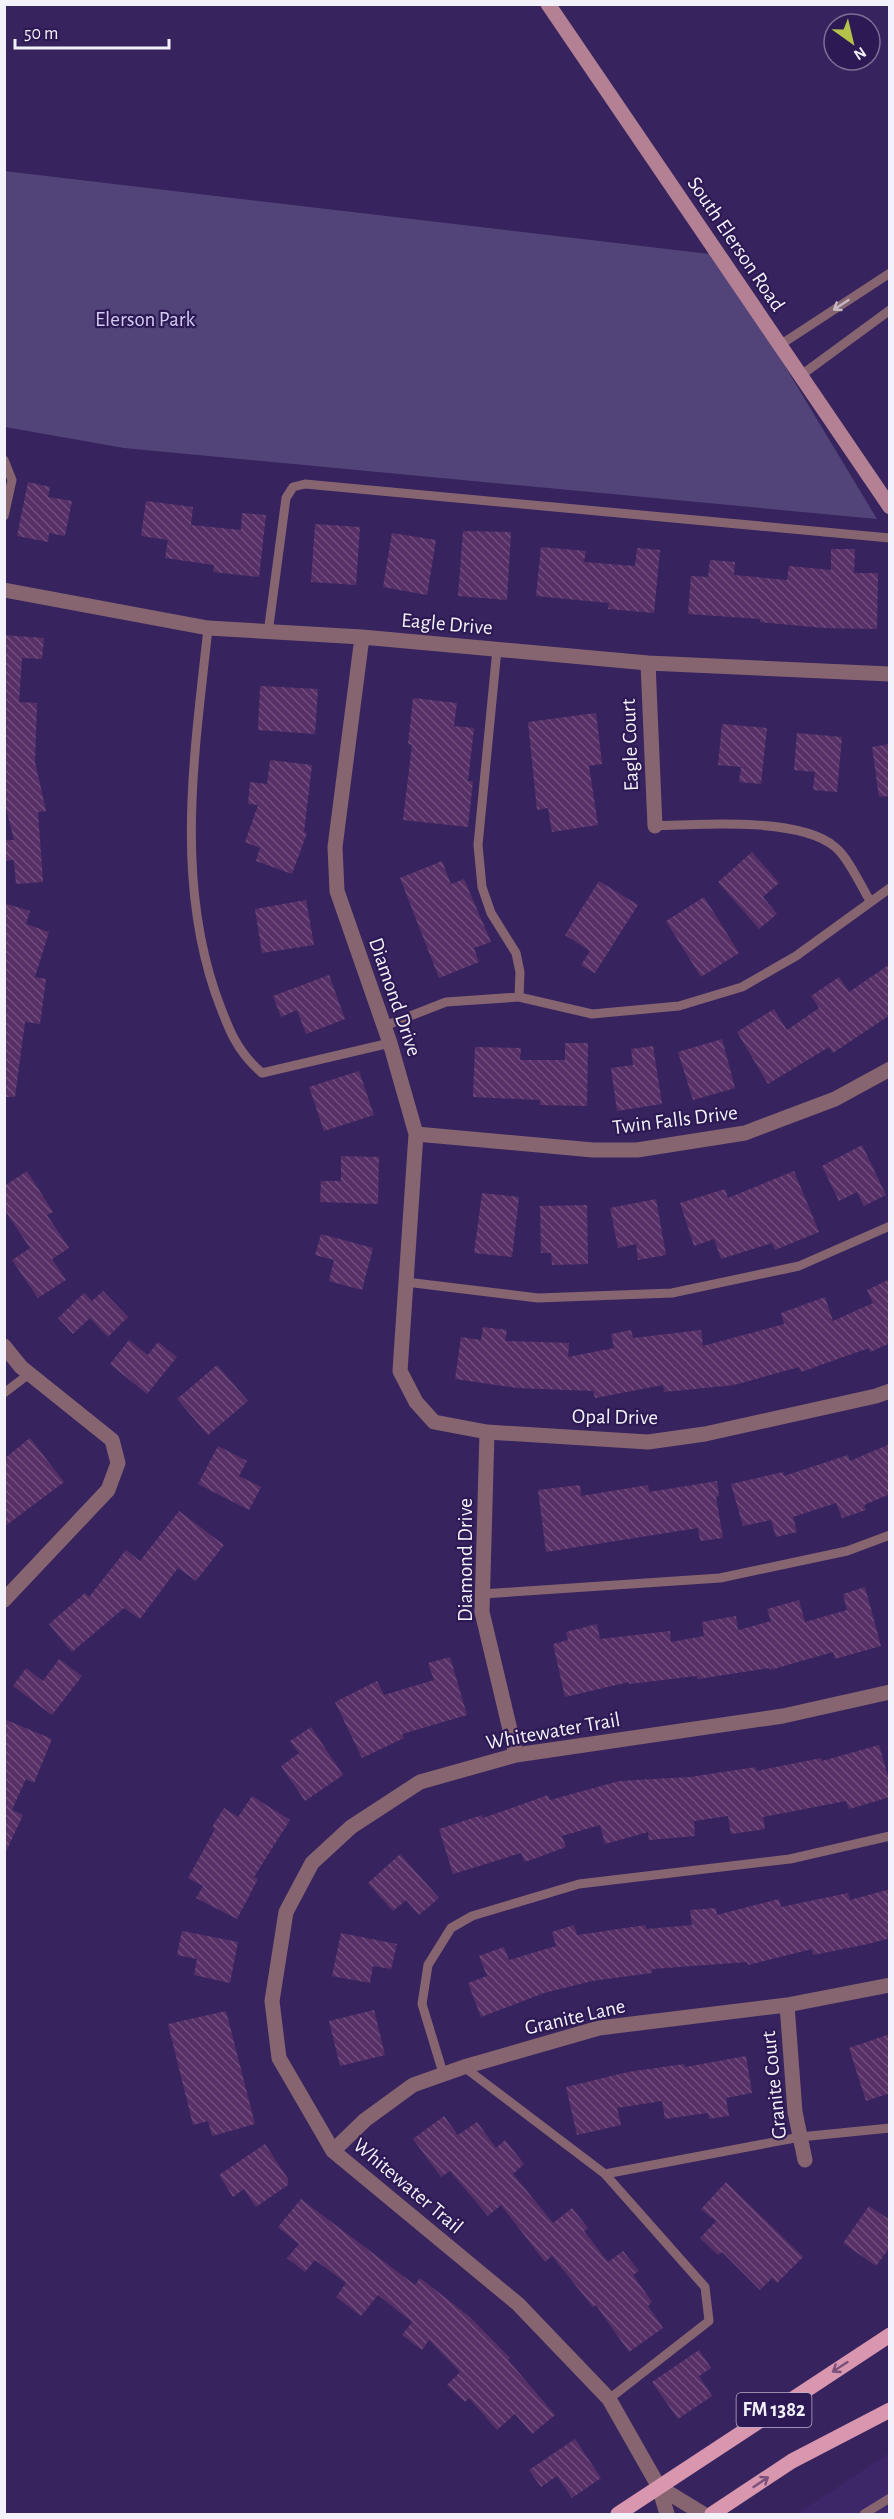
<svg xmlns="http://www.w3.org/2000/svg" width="894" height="2519" viewBox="0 0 894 2519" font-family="'Alegreya Sans',sans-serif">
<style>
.built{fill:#3d2769}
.green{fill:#524478}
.building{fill:url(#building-back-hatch)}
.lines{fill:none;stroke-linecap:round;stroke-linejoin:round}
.lane{stroke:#866571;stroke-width:9}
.street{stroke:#866571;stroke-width:15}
.secondary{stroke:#b48094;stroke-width:15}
.primary{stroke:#d896af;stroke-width:15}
.oneway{stroke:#c7b9c3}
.oneway2{stroke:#7a517c}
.labels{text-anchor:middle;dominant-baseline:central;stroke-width:4.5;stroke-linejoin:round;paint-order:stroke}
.shield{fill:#2d1953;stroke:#b8b0c7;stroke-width:1.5}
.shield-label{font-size:20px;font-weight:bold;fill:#f3f1f9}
.street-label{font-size:21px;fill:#f3f1f9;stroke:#2d1953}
.park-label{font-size:21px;fill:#d2caf0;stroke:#2d1953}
</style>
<defs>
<pattern id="building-back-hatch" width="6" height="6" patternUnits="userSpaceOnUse" patternTransform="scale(1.5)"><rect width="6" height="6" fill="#573067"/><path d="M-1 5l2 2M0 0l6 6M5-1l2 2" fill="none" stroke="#704e7e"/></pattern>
</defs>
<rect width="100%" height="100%" fill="#37245e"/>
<!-- built -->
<path class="built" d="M889,2453V2514H797Z"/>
<!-- green -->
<path class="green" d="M4,171L718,255L877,519L124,448L5,427Z"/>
<!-- building -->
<path class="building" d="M28,482L50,487L48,497L72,501L65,536L49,533L48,542L17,536Z
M146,501L193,507L191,525L241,530L242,513L266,515L259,577L213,572L214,565L165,558L168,540L141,536Z
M315,524L360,527L356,585L311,582Z
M463,531L511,532L507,600L458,596Z
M392,533L436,540L427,595L383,587Z
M541,547L586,551L584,562L635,566L637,548L660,550L654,613L608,609L609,603L536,596Z
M831,549H855L854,573H878L877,629L823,628L760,622V619L688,614L691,576L708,577L710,560L735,562L734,575L787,580L789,566L831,570Z
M4,635L44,638L42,659L22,658L19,702L37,703L35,762L46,811L38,812L43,882L16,884L14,860L4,861V840H14L4,800Z
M260,686L318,689L315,734L258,730Z
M413,698L457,703L454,726L474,728L468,781H473L468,827L403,820L412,745L408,744Z
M596,713L602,764L589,766L598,825L552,832L548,808L537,810L528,722Z
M722,724L767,728L761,784L739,782L741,767L718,765Z
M797,733L842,737L837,792L813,790L815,772L794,770Z
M890,744V796L879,797L872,747Z
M270,760L312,765L304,832L307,833L292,874L256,861L260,848L245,842L258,805L248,804L250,782L267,784Z
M752,852L779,883L763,897L777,914L759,929L718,882Z
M442,861L451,884L464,879L491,942L474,948L479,962L439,978L400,878Z
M599,881L638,905L595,973L581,965L590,951L565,935Z
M704,897L739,953L701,977L666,921Z
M306,900L314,945L262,953L255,909Z
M4,903L30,911L26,924L49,932L35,977L46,979L40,1024L25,1022L15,1097H4Z
M890,964V1015L833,1053L829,1047L768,1084L737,1032L774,1009L787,1030L819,1008L811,996L839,977L849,992Z
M329,975L345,1019L306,1034L297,1010L281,1017L273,996Z
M722,1039L735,1088L693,1100L678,1052Z
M565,1043H588L587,1106L540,1105V1100L473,1097L475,1047L521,1048L520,1060H565Z
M653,1046L662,1104L617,1111L611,1068L633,1065L631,1049Z
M359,1071L374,1115L324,1131L309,1087Z
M862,1145L886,1195L864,1206L857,1192L839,1201L822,1166Z
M341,1156L379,1157L378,1204L320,1202L321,1181H341Z
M27,1171L53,1212L47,1215L69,1248L52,1259L66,1280L38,1298L12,1260L30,1248L4,1209V1186Z
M794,1171L819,1232L775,1250L772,1243L721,1259L714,1239L694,1246L680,1203L725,1189L728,1198Z
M482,1193L519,1197L512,1257L474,1253Z
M656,1199L666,1255L638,1260L636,1244L618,1248L610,1208Z
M587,1205L588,1264L552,1265L551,1253H541L540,1206Z
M321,1234L373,1248L362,1290L329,1281L334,1260L315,1255Z
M890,1279V1343L870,1352L869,1348L801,1372L799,1367L734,1385L664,1392L663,1385L595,1398L593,1391L517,1388L455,1379L461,1337L481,1340L483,1327L507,1330L505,1341L569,1343L568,1357L614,1348L611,1334L631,1330L633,1338L701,1330L703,1346L784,1324L781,1313L825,1297L833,1321L873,1303L867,1290Z
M103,1291L128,1317L108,1337L90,1318L73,1334L58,1318L84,1293L92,1301Z
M129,1340L148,1355L158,1342L177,1357L147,1394L110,1364Z
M217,1365L248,1401L208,1435L177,1399Z
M30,1438L64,1482L4,1527V1459Z
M890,1444V1494L864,1505L866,1510L842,1518L836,1503L793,1517L797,1532L776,1537L771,1520L743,1526L731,1484L783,1472L784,1476L848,1455L850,1461Z
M218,1446L247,1461L239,1476L261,1487L249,1510L198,1484Z
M717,1481L719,1496L716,1497L723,1538L700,1541L698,1528L546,1552L538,1490L580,1485L581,1496L648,1485L649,1492Z
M179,1511L224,1545L196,1581L178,1568L140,1619L124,1608L72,1652L49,1624L85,1593L89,1597L126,1550L140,1561Z
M865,1587L881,1646L835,1659L833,1652L770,1670L769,1668L698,1679L697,1676L629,1684V1682L565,1697L553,1644L568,1640L566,1632L597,1624L600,1639L670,1631L671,1642L704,1636L702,1622L736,1616L738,1630L771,1621L767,1609L799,1600L805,1622L847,1610L843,1594Z
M450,1657L467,1715L402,1734L404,1738L362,1758L335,1702L377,1681L384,1695L434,1680L428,1663Z
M59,1659L82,1676L52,1715L13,1686L26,1668L43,1681Z
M4,1719L52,1739L34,1783L26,1779L12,1810L23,1815L4,1856Z
M311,1727L343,1775L305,1801L281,1766L299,1753L290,1741Z
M879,1745L890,1783V1797L849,1809L846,1801L763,1817L765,1829L731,1834L728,1816L694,1821L695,1836L649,1840L648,1832L605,1844L600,1825L562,1836L566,1847L525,1862L521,1853L453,1874L439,1829L482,1815L483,1818L548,1795L550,1800L619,1781L690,1777L756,1767V1771L821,1758L822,1761Z
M252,1796L290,1820L254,1877L258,1879L237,1919L196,1898L203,1886L188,1878L215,1829L212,1827L224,1808L238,1817Z
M400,1854L439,1898L419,1915L406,1900L393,1911L368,1883Z
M890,1889V1938L868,1944L813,1955L812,1949L748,1965L747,1962L652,1969V1973L592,1981L544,1993L481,2017L468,1983L487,1976L479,1956L504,1947L509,1960L556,1946L552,1932L574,1925L577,1935L646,1925V1929L692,1925L690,1910L716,1908L717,1915L779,1899L781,1907L848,1893L850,1900Z
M182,1931L238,1942L230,1983L194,1975L197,1959L177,1955Z
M341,1933L397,1944L391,1969L373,1966L370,1983L332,1976Z
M374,2010L385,2055L340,2066L329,2021Z
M226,2011L255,2124L212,2136L208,2121L193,2125L168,2024Z
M890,2034V2093L866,2101L849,2048Z
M746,2056L752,2093L726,2098L729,2116L709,2119L708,2113L665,2119L662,2101L617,2108L621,2125L577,2135L566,2087L628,2072L684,2064L685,2067Z
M444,2116L458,2135L477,2122L496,2148L505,2140L524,2164L513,2174L553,2223L572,2208L588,2228L584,2231L608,2262L623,2251L639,2271L633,2275L652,2302L648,2306L663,2328L629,2352L596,2305L593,2307L552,2256L545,2262L501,2205L488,2216L450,2171L441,2177L413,2139Z
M265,2144L288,2179V2185L256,2207L244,2189L233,2197L219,2175Z
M726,2182L803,2257L777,2283L772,2278L760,2290L722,2252L718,2255L700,2238L716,2221L701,2209Z
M301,2199L415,2285L420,2278L470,2317L510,2358L508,2360L555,2415L532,2434L515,2414L497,2430L469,2398L465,2402L447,2385L460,2372L429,2340L422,2350L402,2335L412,2322L378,2295L361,2316L336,2297L346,2283L315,2260L305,2272L287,2258L299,2244L278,2227Z
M869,2206L890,2220V2247L876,2266L843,2243Z
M699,2350L711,2368L699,2376L712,2396L678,2419L652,2382Z
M575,2439L601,2478L572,2498L557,2476L541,2487L529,2470Z"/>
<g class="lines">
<!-- lane -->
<path class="lane" d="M780,345L890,273
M800,376L890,310
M4,460L12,480L4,516
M208,628C195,750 175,874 215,992C227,1025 235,1050 262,1073L390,1043
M268,633L286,498L293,487L305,484L890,538
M497,649L478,845L482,887L491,913L516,953L520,972L519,997
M655,826C699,824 801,817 835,847C848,857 861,886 870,901
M382,1027L446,1002L519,997L592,1014L679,1006L742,987L796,956L890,888
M406,1282L538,1298L672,1293L799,1266L890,1226
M4,1393L29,1374
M482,1594L720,1578L847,1551L890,1535
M464,2067L605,2174L705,2287L709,2321L609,2399
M443,2073L422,2004L428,1965L451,1928L472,1916L579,1884L790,1859L890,1836
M605,2174L800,2137L890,2128
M864,2514L890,2498"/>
<!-- street -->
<path class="street" d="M4,590L208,628L362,637L648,663L890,674
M362,637L335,847L337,891L390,1043L416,1134L400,1371L416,1402L434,1422L487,1432L648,1442L705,1434L876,1396L890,1391
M648,663L655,826
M416,1134L593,1150H637L745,1133L835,1099L890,1069
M4,1346L21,1367L112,1440L118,1463L108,1490L4,1600
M487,1432L482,1612L516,1755
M787,2005L795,2112L805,2160
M333,2151L365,2120L413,2085L464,2067L599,2028L787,2005L890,1985
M659,2487L703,2514
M667,2514L659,2487L609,2399L518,2304L333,2151L279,2058L272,2001L286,1912L312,1863L351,1827L420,1782L516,1755L783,1716L890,1692"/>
<!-- secondary -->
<path class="secondary" d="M548,4L890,507"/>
<!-- primary -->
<path class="primary" d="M618,2514L890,2335
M712,2514L792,2461L890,2410"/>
</g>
<!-- one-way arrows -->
<defs><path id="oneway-shaft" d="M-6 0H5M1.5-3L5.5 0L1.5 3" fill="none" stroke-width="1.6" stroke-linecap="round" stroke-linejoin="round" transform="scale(1.5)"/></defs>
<use class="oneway" href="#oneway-shaft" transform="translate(841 305) rotate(147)"/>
<g class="oneway2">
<use href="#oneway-shaft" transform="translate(840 2367) rotate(147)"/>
<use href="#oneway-shaft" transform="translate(761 2482) rotate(-34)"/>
</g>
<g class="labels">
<!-- shield labels -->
<rect class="shield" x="736.5" y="2393" width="75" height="34" rx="4.5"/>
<g class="shield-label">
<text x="774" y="2410">FM 1382</text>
</g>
<!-- street labels -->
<g class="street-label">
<text transform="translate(736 244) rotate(56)">South Elerson Road</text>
<text transform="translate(447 624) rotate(5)">Eagle Drive</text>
<text transform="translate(630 745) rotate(-92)">Eagle Court</text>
<text transform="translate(395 997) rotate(71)">Diamond Drive</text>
<text transform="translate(675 1120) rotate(-7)">Twin Falls Drive</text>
<text transform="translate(615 1417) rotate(1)">Opal Drive</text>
<text transform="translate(465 1560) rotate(-90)">Diamond Drive</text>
<text transform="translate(553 1731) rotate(-10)">Whitewater Trail</text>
<text transform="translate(575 2017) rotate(-13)">Granite Lane</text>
<text transform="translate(774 2085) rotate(-96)">Granite Court</text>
<text transform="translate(408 2186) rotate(40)">Whitewater Trail</text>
</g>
<!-- park labels -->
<g class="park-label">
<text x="145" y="319">Elerson Park</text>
</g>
</g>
<!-- border -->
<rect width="894" height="2519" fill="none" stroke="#f3f1f9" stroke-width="12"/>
<!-- north arrow -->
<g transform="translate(852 42) rotate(146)"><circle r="28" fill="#2d1953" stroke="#7c6f95" stroke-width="1.5"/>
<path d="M0-4.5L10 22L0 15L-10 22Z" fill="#b5c249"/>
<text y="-9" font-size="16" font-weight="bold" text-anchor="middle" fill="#f3f1f9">N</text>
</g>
<!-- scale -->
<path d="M15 39v9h154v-9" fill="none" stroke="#f3f1f9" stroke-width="3"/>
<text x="24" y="39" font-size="18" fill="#f3f1f9" stroke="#2d1953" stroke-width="4.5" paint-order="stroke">50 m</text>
</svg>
